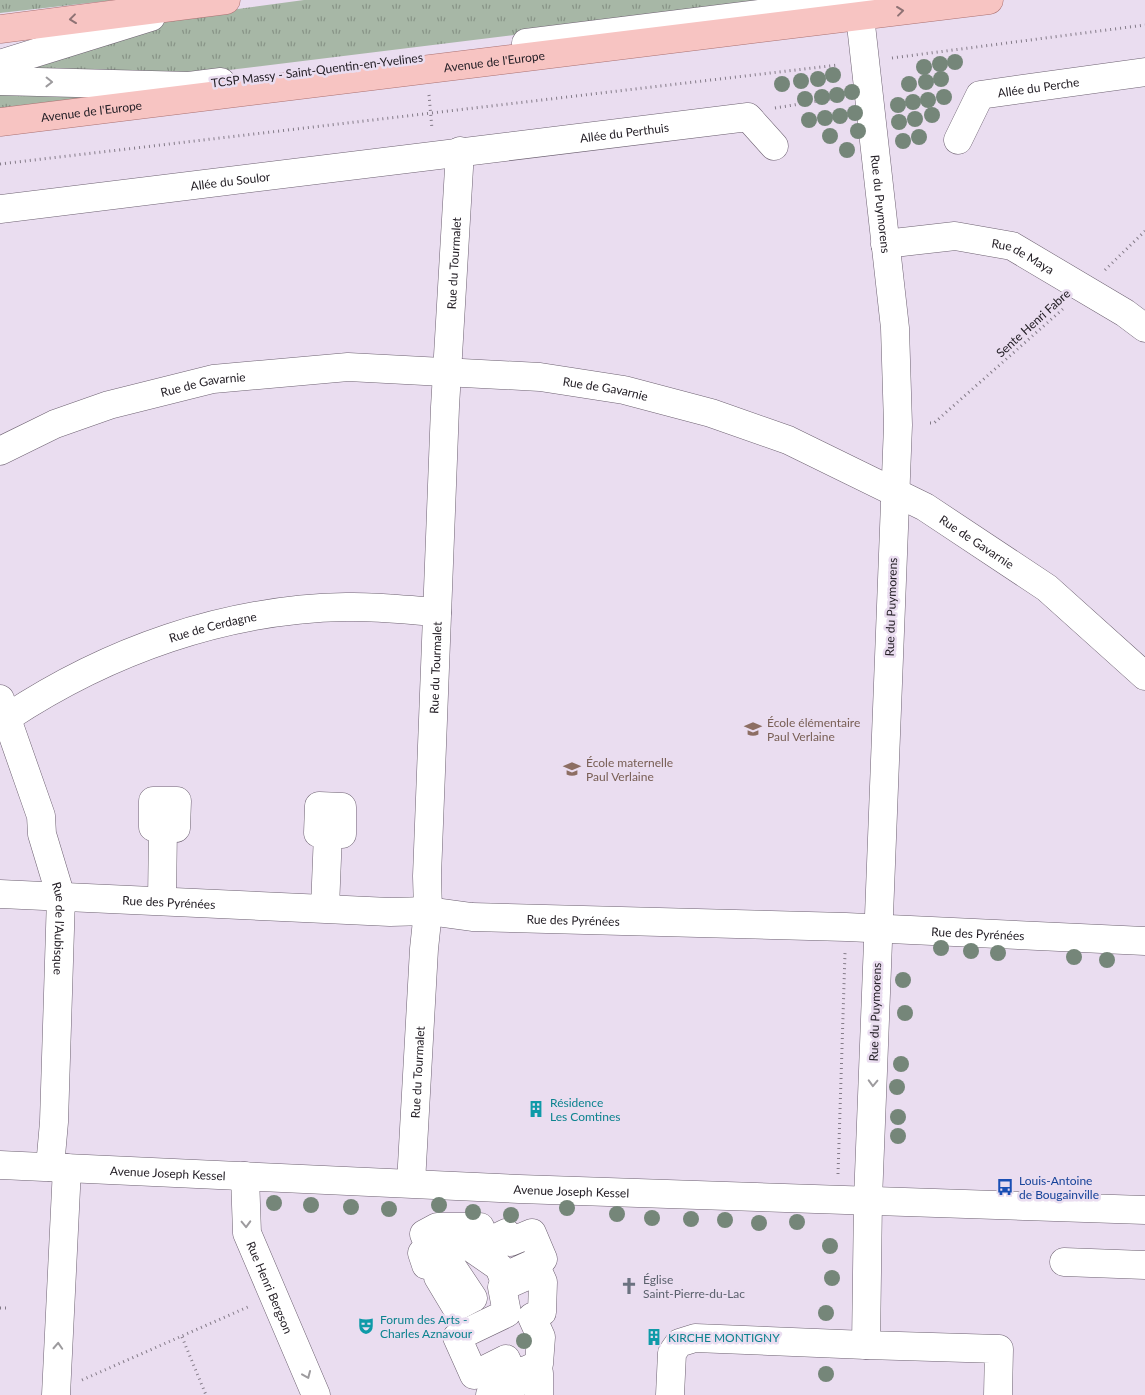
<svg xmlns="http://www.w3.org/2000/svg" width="1145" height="1395" viewBox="0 0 1145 1395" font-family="Lato,sans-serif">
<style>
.grass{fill:url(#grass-tufts)}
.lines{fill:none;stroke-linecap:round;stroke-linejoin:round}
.minor-casing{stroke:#6d6171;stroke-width:29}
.major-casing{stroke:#aa7172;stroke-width:29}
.path{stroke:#847b88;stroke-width:3;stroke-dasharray:1 4;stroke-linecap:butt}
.minor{stroke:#fff;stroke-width:28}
.major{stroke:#f7c4c2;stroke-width:28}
.tree{fill:#758679}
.oneway{stroke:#8e7274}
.oneway2{stroke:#9d9b9e}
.labels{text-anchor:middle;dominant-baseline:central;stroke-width:5;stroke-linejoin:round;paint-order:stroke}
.street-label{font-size:12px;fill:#252027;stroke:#eaddf0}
.education-label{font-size:12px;fill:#785e54;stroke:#eaddf0;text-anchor:start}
.culture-label{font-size:12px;fill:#0d838f;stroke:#eaddf0;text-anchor:start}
.transit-label{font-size:12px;fill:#164399;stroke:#eaddf0;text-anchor:start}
.worship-label{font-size:12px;fill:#5b616d;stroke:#eaddf0;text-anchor:start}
</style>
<defs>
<pattern id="grass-tufts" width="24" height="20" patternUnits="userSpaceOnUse" patternTransform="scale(1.25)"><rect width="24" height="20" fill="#a7b7a6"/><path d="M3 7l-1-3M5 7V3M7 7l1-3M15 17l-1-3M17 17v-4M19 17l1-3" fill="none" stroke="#889487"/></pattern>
</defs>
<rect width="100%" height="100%" fill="#eaddf0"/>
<!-- grass -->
<path class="grass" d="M0,0H115L0,13Z
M304,0H800L204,73L33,71L32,59L187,16Z
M0,88H166L0,112Z"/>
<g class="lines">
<!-- minor casing -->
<g class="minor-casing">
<g id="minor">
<path id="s1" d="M860,16L895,328L898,425L868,1200L866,1345L999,1349L998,1395"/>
<path d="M526,43L871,0"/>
<path d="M0,64L151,17"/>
<path d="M0,81L189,86L221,82"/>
<path id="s2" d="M958,140L980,95L1145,72"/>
<path id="s3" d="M0,209L748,117L774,146"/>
<path id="s4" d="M885,244L955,236L1012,246L1125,313L1145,328"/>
<path id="s5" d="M0,451L55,424L109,405L213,379L348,367L540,377L624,390L711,413L788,440L925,507L1047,588L1145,676"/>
<path id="s6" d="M0,699L41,816L42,834L61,897L54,1122L50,1167"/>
<path id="s7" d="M8,717C108,651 225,609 346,607C376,606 407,610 437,612"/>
<path d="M153,801H177L176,828L153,827Z"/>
<path d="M319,806L342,807V834L318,833Z"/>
<path id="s8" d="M0,894L390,912L428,911L472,917L846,927L1145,941"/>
<path d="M162,901L163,827"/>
<path d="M325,908L328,833"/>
<path id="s9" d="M0,1165L519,1189L1145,1210"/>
<path id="s10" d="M245,1176L247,1233L316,1395"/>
<path id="s11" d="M411,1183L424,949L428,911L427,876L445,407L460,151"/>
<path d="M437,1227H480L482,1232L451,1247L453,1253L426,1265L422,1253L430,1249L424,1234Z"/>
<path d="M506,1233L510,1242L532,1233L543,1259L503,1277L499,1267L473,1249Z"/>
<path d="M1064,1262L1145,1265"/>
<path d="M453,1268L473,1298L456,1307L438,1277Z"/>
<path d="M538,1271L543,1282L542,1312L532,1317L541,1337L539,1364L514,1376L506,1359L474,1375L457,1337L507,1313L502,1287Z"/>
<path d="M56,1395L67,1168"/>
<path d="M490,1395L539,1373V1395"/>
<path d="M670,1395L672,1353L679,1343L695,1338L866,1345"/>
</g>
</g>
<!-- major casing -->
<g class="major-casing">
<g id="major">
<path d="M0,29L226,0"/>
<path id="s12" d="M0,122L989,0"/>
</g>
</g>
<!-- path -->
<path class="path" d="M892,58L1145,25
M429,95L432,129
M775,108L843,97
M0,164L838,65
M1105,270L1145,231
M930,423H934L1064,308
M838,1174L845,953
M0,1308H10
M182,1337L206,1395
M82,1380L250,1306"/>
<!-- minor -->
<use href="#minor" class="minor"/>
<!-- major -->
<use href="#major" class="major"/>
</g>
<!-- trees -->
<g class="tree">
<circle cx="955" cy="62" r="8"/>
<circle cx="940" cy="64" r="8"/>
<circle cx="924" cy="67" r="8"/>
<circle cx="833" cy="75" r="8"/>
<circle cx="818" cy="79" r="8"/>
<circle cx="941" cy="79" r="8"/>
<circle cx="801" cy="81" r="8"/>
<circle cx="926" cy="82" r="8"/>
<circle cx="782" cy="84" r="8"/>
<circle cx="909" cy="84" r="8"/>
<circle cx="852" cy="92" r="8"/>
<circle cx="837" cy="95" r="8"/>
<circle cx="822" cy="97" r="8"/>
<circle cx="944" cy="97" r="8"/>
<circle cx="805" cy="99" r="8"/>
<circle cx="928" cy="100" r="8"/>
<circle cx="913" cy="102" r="8"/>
<circle cx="898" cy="105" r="8"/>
<circle cx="855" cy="113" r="8"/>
<circle cx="932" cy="115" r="8"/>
<circle cx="840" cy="116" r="8"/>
<circle cx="825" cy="118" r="8"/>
<circle cx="915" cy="119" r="8"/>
<circle cx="809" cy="120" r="8"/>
<circle cx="899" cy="122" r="8"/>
<circle cx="858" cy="131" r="8"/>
<circle cx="830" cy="136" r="8"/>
<circle cx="919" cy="137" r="8"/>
<circle cx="903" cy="141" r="8"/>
<circle cx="847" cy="150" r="8"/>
<circle cx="941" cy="948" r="8"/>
<circle cx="971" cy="951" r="8"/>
<circle cx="998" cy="953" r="8"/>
<circle cx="1074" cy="957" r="8"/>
<circle cx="1107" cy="960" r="8"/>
<circle cx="903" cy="980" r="8"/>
<circle cx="905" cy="1013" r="8"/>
<circle cx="901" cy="1064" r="8"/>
<circle cx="897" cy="1087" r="8"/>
<circle cx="898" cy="1117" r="8"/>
<circle cx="898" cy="1136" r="8"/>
<circle cx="274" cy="1203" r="8"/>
<circle cx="311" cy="1205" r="8"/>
<circle cx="439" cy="1205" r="8"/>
<circle cx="351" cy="1207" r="8"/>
<circle cx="567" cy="1208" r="8"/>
<circle cx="389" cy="1209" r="8"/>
<circle cx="473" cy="1212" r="8"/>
<circle cx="617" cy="1214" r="8"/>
<circle cx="511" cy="1215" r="8"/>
<circle cx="652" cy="1218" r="8"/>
<circle cx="691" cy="1219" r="8"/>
<circle cx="725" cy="1220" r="8"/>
<circle cx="797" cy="1222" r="8"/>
<circle cx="759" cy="1223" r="8"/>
<circle cx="830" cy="1246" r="8"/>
<circle cx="832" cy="1278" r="8"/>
<circle cx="826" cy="1313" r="8"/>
<circle cx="524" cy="1341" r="8"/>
<circle cx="826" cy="1374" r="8"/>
</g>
<!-- one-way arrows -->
<defs><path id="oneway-chevron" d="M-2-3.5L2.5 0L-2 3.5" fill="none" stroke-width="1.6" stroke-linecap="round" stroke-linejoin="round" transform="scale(1.25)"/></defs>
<g class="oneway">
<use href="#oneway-chevron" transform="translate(900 11) rotate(-7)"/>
<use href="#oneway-chevron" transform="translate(73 19) rotate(173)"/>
</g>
<g class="oneway2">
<use href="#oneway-chevron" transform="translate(49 82) rotate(1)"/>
<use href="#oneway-chevron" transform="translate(873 1083) rotate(92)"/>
<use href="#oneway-chevron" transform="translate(246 1224) rotate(88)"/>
<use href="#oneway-chevron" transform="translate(58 1346) rotate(-87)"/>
<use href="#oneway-chevron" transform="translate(307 1375) rotate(67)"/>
</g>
<!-- icons -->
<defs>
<g id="school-bare" transform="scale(1.35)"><path d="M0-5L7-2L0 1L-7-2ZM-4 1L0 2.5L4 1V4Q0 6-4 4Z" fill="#8d6e63" stroke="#eaddf0" stroke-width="2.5" paint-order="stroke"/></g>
<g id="building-bare" transform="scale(1.35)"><path d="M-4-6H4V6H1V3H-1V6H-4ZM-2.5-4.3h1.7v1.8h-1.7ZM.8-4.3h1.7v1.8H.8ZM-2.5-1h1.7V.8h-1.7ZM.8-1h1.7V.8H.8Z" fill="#0f9aa8" stroke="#eaddf0" stroke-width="2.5" paint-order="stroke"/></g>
<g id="bus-bare" transform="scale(1.35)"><path d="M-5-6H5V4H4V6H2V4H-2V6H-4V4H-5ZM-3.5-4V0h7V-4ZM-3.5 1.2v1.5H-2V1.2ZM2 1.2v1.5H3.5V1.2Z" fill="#1a4fb4" stroke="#eaddf0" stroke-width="2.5" paint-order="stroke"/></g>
<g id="church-bare" transform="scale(1.35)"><path d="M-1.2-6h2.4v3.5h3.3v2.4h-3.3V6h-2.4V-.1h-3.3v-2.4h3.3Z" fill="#6b7280" stroke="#eaddf0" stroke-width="2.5" paint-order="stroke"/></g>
<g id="theatre-bare" transform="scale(1.35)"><path d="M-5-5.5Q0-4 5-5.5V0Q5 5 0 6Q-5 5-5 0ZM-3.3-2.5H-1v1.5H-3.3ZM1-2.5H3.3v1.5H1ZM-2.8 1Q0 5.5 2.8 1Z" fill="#0f9aa8" stroke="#eaddf0" stroke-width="2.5" paint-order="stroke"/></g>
</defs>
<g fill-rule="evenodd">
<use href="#school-bare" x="753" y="729"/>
<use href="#school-bare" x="572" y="769"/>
<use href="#building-bare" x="536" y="1109"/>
<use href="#bus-bare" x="1005" y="1187"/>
<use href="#church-bare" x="629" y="1286"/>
<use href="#theatre-bare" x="366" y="1326"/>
<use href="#building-bare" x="654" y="1337"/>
</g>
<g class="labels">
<!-- street labels -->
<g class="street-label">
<text stroke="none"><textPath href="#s12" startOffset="498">Avenue de l'Europe</textPath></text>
<text transform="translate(317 70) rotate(-7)">TCSP Massy - Saint-Quentin-en-Yvelines</text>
<text stroke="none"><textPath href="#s2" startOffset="109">Allée du Perche</textPath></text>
<text stroke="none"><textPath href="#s12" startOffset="92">Avenue de l'Europe</textPath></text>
<text stroke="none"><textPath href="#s3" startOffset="629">Allée du Perthuis</textPath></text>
<text stroke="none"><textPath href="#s3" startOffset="232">Allée du Soulor</textPath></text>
<text stroke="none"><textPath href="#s1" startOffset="189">Rue du Puymorens</textPath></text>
<text stroke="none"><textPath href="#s4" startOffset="142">Rue de Maya</textPath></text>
<text stroke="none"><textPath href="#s11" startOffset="921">Rue du Tourmalet</textPath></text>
<text transform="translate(1033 323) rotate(-42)">Sente Henri Fabre</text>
<text stroke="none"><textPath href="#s5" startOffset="215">Rue de Gavarnie</textPath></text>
<text stroke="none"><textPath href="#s5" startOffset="620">Rue de Gavarnie</textPath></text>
<text stroke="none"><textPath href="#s5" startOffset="1025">Rue de Gavarnie</textPath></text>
<text transform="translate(891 607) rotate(-88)">Rue du Puymorens</text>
<text stroke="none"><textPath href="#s7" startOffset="225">Rue de Cerdagne</textPath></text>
<text stroke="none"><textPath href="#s11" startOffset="516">Rue du Tourmalet</textPath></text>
<text stroke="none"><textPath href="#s8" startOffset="169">Rue des Pyrénées</textPath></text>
<text stroke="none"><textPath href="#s8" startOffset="574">Rue des Pyrénées</textPath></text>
<text stroke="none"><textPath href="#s6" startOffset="239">Rue de l'Aubisque</textPath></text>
<text stroke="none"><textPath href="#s8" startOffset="979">Rue des Pyrénées</textPath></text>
<text transform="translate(875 1012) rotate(-88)">Rue du Puymorens</text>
<text stroke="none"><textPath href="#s11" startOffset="111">Rue du Tourmalet</textPath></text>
<text stroke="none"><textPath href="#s9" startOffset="168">Avenue Joseph Kessel</textPath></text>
<text stroke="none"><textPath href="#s9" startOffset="572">Avenue Joseph Kessel</textPath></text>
<text stroke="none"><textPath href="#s10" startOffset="116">Rue Henri Bergson</textPath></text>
</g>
<!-- education labels -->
<g class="education-label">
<text x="767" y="722">École élémentaire<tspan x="767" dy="14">Paul Verlaine</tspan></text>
<text x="586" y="762">École maternelle<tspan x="586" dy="14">Paul Verlaine</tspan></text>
</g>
<!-- culture labels -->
<g class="culture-label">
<text x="550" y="1102">Résidence<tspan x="550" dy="14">Les Comtines</tspan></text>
<text x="380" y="1319">Forum des Arts -<tspan x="380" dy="14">Charles Aznavour</tspan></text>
<text x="668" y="1337">KIRCHE MONTIGNY</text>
</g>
<!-- transit labels -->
<g class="transit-label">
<text x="1019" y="1180">Louis-Antoine<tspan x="1019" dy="14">de Bougainville</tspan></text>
</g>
<!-- worship labels -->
<g class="worship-label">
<text x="643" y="1279">Église<tspan x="643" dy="14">Saint-Pierre-du-Lac</tspan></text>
</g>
</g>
</svg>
